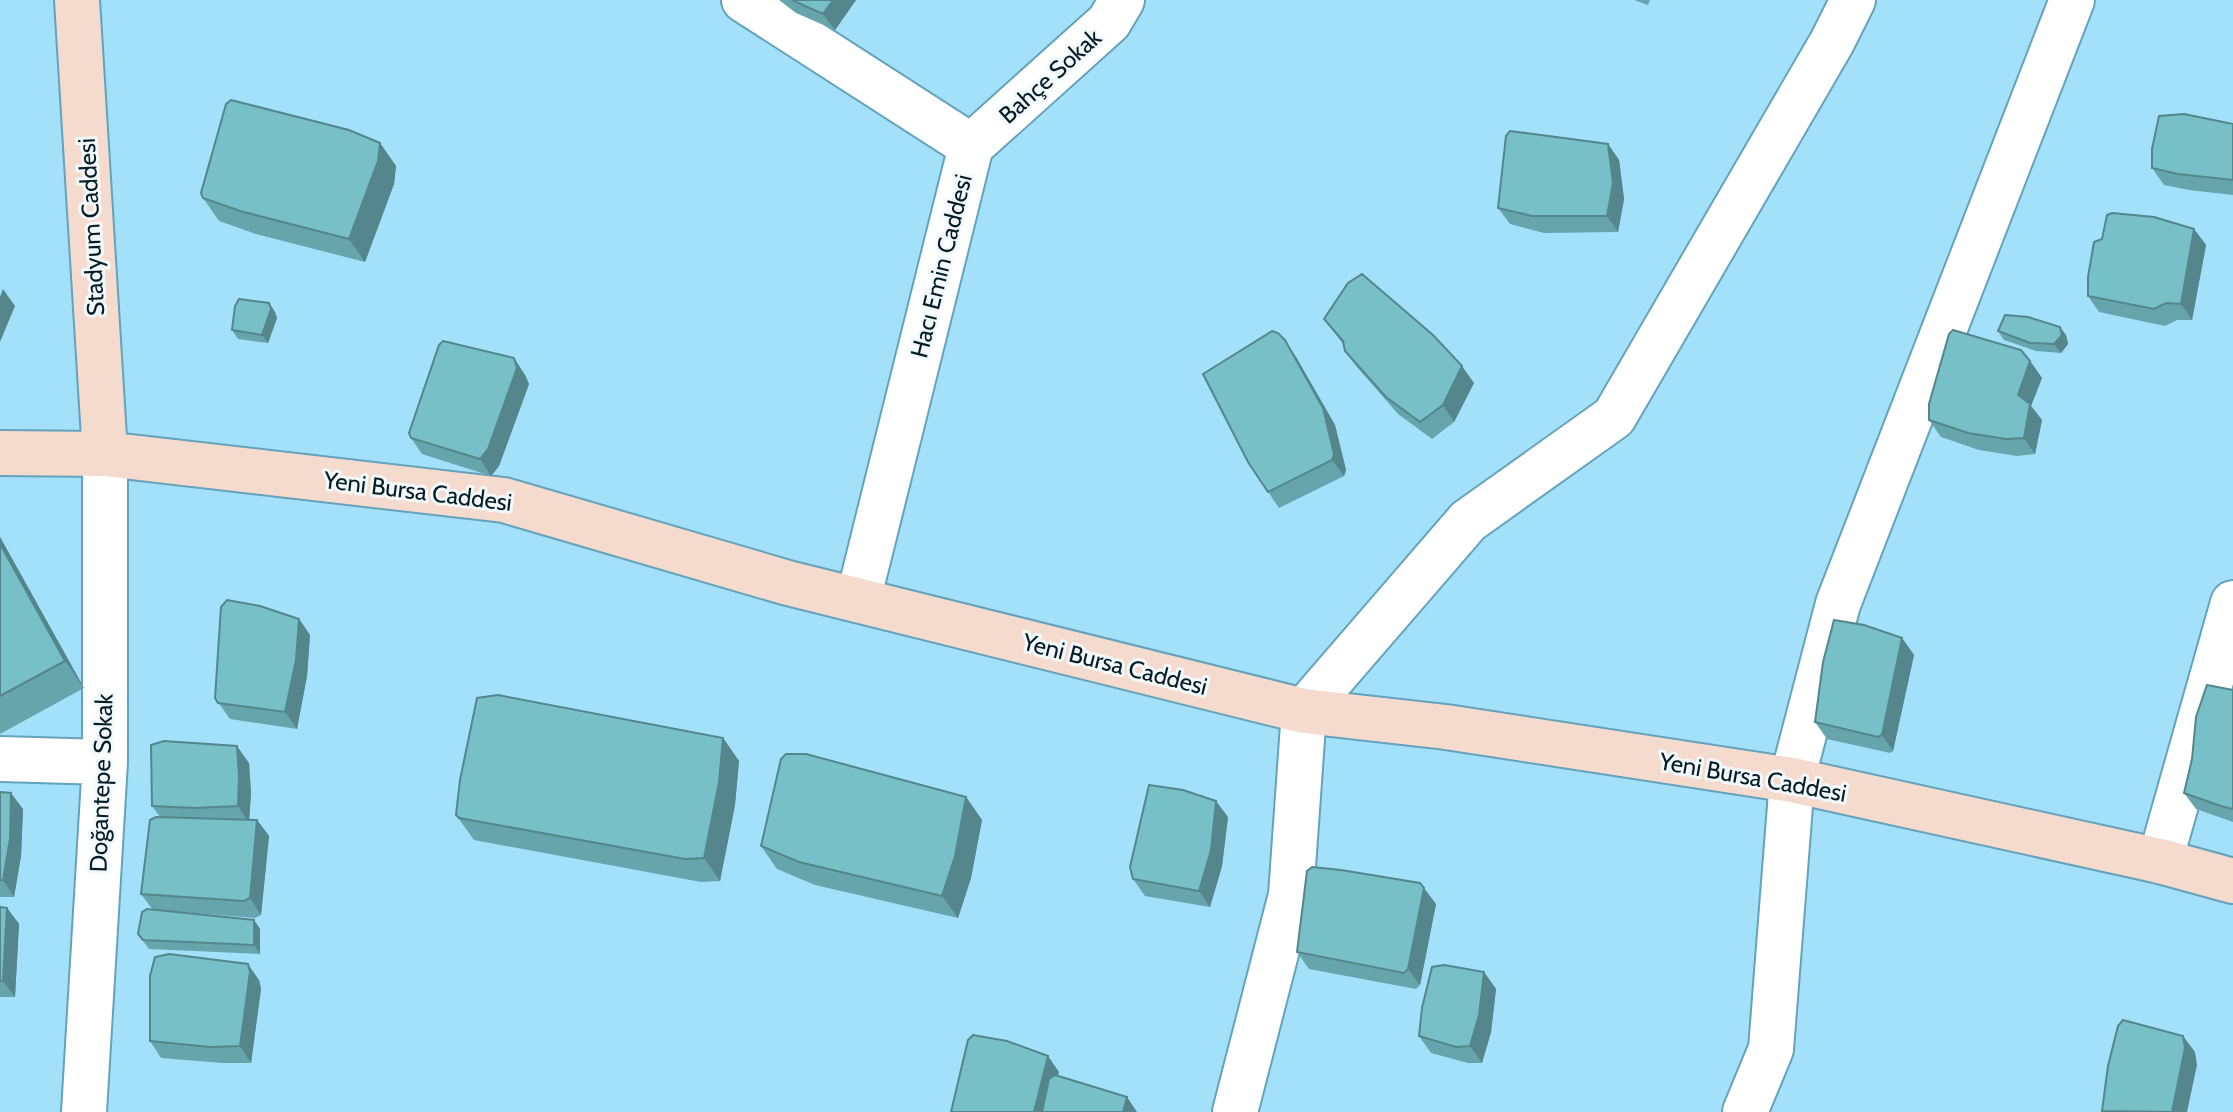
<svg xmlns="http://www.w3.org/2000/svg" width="2233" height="1112" viewBox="0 0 2233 1112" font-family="Cabin,sans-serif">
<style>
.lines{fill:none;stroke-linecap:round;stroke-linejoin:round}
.street-casing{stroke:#65a2bb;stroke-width:48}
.secondary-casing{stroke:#65a2bb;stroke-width:48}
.street{stroke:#fff;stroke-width:44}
.secondary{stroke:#f5dbce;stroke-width:44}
.wall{fill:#67a5ac}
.shaded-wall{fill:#54868c}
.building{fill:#78c0c8;stroke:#54868c;stroke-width:2}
.labels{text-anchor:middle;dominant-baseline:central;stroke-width:6;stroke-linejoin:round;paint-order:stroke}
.street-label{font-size:24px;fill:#031c25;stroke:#f3f9fb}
</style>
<rect width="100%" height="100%" fill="#a3e1fb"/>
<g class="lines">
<!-- street casing -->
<g class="street-casing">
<path id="street" d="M744,0L971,146L858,600
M971,146L1109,22L1122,0
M0,759L105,762
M2160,861L2233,603
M84,1112L105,762V454
M1235,1112L1291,895L1304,711L1468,521L1614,417L1832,42L1853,0
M1745,1112L1771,1049L1792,780L1838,604L2072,0"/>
</g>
<!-- secondary casing -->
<g class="secondary-casing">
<path id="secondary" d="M77,0L105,454
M0,453L105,454L504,500L788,583L1304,711L1446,727L1792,780L2160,861L2233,881"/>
</g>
<!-- street -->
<use href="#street" class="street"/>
<!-- secondary -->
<use href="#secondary" class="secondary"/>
</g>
<!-- wall -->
<path class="wall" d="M779,0H856L835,30L796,13Z
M1634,0H1650L1648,5Z
M2233,124V195L2189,190L2164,185L2152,168Z
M380,143L396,166L394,184L365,262L256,234L219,221L203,198Z
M1608,144L1619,160L1624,199L1618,232L1544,233L1510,224L1498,208Z
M2194,229L2206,245L2192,320H2177L2165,326L2099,312L2088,296Z
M269,303L275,312L277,318L268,343L238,339L232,330Z
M1324,319L1474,383L1454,422L1432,439L1398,414L1357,367L1345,351L1344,345Z
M1998,331L2066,335L2068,344L2061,353L2036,351L2004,340Z
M1296,357L1335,425L1346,470L1344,476L1279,508L1248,462Z
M514,358L525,375L529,384L499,466L491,476L422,454L411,438Z
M2030,361L2042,378L2031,406L2042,420L2035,454L2017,456L1979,450L1941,437L1929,420Z
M0,537L84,688L0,734Z
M299,619L310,635L307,676L297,729L230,719L215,698Z
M1902,638L1914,655L1893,751L1890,753L1827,739L1815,722Z
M2233,690V822L2196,809L2184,793Z
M723,738L739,761L735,805L720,881L701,882L474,840L456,815Z
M249,763L251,793L249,819L257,820L269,836L261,915L255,918L170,911L254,920L260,929V954L149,949L138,934L153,910L141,894L161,818L152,806Z
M0,792L23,809L21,856L14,897H0Z
M966,797L982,820L971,878L958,918L815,885L777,869L761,846Z
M1228,817L1222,866L1210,907L1145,896L1133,879Z
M1436,904L1420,985L1416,989L1309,969L1297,952Z
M0,907L7,908L19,924L15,997H0Z
M1484,972L1496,989L1491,1032L1482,1063H1468L1431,1053L1419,1036Z
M259,980L261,989L251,1063H222L161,1058L150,1041Z"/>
<!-- shaded-wall -->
<path class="shaded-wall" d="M833,0H856L835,30L823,14Z
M380,143L396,166L394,184L365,262L349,239Z
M1608,144L1619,160L1624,199L1618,232L1607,216Z
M2194,229L2206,245L2192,320L2181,304Z
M3,289L15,306L0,342V297Z
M269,303L275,312L277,318L268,343L262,335Z
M2060,327L2066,335L2068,344L2061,353L2054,344Z
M1285,340L1296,357L1335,425L1346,470L1344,476L1332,460Z
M514,358L525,375L529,384L499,466L491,476L480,459Z
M2030,361L2042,378L2031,406L2042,420L2035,454L2024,438L2018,395Z
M1462,366L1474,383L1454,422L1443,405Z
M0,537L84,688L65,661L0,544Z
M299,619L310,635L307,676L297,729L285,712Z
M1902,638L1914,655L1893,751L1882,735Z
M723,738L739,761L735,805L720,881L704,858Z
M237,746L249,763L251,793L249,823L238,806Z
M11,793L23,809L21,856L14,897L3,880Z
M966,797L982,820L971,878L958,918L942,896Z
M1216,801L1228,817L1222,866L1210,907L1199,891Z
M257,820L269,836L261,915L250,898Z
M1424,888L1436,904L1420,985L1408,969Z
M7,908L19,924L15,997L3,981Z
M254,920L260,929V954L254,945Z
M248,964L259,980L261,989L251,1063L240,1046Z
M1484,972L1496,989L1491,1032L1482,1063L1470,1046Z
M2183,1036L2195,1052L2197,1065L2187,1112H2172Z
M1048,1056L1059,1072L1050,1112H1034Z
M1127,1097L1137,1112H1123Z"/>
<!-- building -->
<path class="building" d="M792,0H833L823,14Z
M231,100L349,130L380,143L378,161L349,239L240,211L203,198L201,193L226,104Z
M2184,114L2233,124V180L2178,174L2152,168V149L2159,116Z
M1510,131L1608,144L1613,183L1607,216H1532L1498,208L1506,136Z
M2112,213L2154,217L2194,229L2181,304L2166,303L2154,309L2088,296V277L2094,242L2102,239L2107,215Z
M1362,274L1433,335L1462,366L1443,405L1420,422L1386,397L1345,351L1343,341L1324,319L1348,283Z
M239,299L269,303L271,309L262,335L232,330L235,306Z
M2005,315L2028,317L2060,327L2062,335L2054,344L2030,343L1998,331Z
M1953,330L2021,350L2030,361L2018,395L2030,404L2024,438L2006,439L1968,433L1929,420V404L1949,334Z
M1272,331L1278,333L1285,340L1323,408L1334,454L1332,460L1268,492L1248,462L1203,374Z
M443,341L514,358L517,368L488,449L480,459L411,438L409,433L439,345Z
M0,544L65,661L0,696Z
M227,600L260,606L299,619L296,660L285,712L218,703L215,698L221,607Z
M1834,620L1864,625L1902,638L1882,735L1878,737L1815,722L1823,662Z
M2207,685L2233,690V809L2221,806L2184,793L2192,759L2196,717Z
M498,695L723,738L719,782L704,858L685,859L459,818L456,815L460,780L477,698Z
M164,741L237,746L239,776L238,806L195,808L152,806L151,745Z
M786,754H806L966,797L955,856L942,896L799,862L761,846L781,759Z
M1149,785L1183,790L1216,801L1211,850L1199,891L1133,879L1130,867Z
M0,792L11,793L10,839L3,880H0Z
M156,817L257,820L250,898L244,901L141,894L150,820Z
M1312,867L1341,870L1420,883L1424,888L1408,969L1404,973L1297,952L1307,871Z
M0,907L7,908L3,981H0Z
M147,909L254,920V945L143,940L138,934L142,912Z
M169,954L248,964L250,972L240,1046L210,1047L150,1041V976L155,957Z
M1444,965L1484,972L1479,1015L1470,1046L1456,1047L1419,1036L1422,1008L1432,967Z
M2123,1020L2183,1036L2185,1048L2172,1112L2102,1111L2108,1066L2118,1026Z
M973,1035L1007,1041L1048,1056L1034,1112H951L968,1040Z
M1055,1075L1127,1097L1123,1112H1042L1049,1079Z"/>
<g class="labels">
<!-- street labels -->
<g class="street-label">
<text transform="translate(1050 76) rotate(-42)">Bahçe Sokak</text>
<text transform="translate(91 227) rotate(-93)">Stadyum Caddesi</text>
<text transform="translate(941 266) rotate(-76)">Hacı Emin Caddesi</text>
<text transform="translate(418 491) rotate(7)">Yeni Bursa Caddesi</text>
<text transform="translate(1115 664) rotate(14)">Yeni Bursa Caddesi</text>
<text transform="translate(1753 777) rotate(10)">Yeni Bursa Caddesi</text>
<text transform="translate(101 783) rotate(-88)">Doğantepe Sokak</text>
</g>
</g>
</svg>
